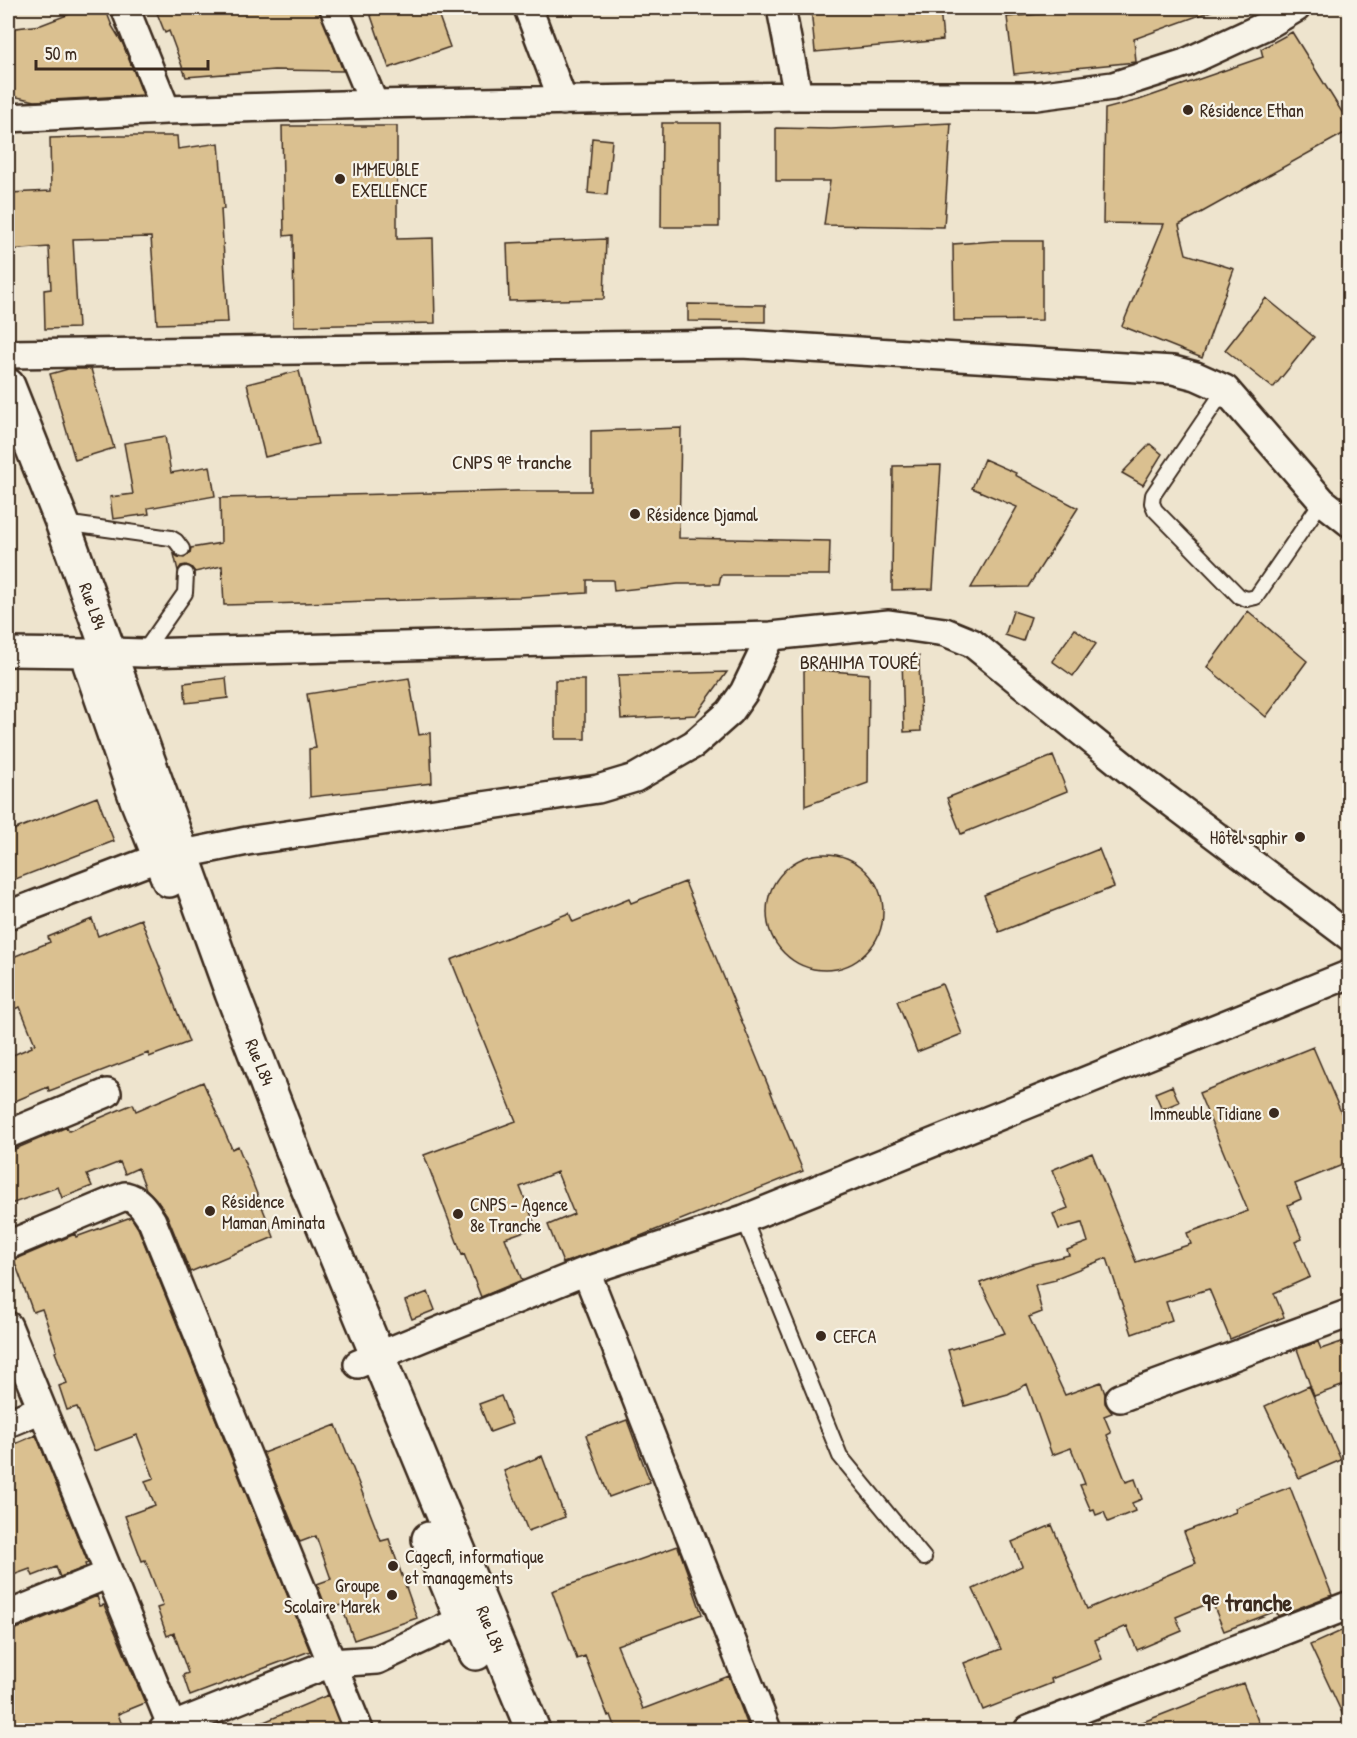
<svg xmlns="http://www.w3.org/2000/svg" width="1357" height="1738" viewBox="0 0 1357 1738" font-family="'Patrick Hand',sans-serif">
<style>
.building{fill:#dac090;stroke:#3b2a1e;stroke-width:1.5}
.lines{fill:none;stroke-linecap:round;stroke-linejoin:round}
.service-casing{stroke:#3b2a1e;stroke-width:18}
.minor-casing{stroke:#3b2a1e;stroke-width:32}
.tertiary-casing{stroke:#3b2a1e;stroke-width:38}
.service{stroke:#f7f3e8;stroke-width:14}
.minor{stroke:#f7f3e8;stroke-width:27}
.tertiary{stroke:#f7f3e8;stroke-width:33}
.poi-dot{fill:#3b2a1e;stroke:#f7f3e8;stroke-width:2}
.labels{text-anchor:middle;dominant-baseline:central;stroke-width:4.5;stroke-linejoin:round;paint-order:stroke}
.poi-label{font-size:18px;fill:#3b2a1e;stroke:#f7f3e8;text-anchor:start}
.street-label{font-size:18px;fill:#3b2a1e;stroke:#f7f3e8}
.neighbourhood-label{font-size:20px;fill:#3b2a1e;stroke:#f7f3e8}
.district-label{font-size:24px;font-weight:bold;fill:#3b2a1e;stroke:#f7f3e8}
</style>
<rect width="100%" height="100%" fill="#eee4ce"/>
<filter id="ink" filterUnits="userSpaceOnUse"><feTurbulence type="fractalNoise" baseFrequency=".0167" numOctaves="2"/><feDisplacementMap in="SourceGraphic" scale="12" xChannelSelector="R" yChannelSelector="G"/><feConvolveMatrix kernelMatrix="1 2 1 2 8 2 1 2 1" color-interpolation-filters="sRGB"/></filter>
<g filter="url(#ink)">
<!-- building -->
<path class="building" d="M85,8H105L112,26L123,44L143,95L35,101L8,95V29L41,25Z
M155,8H319L343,71L274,70L186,77L169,31L165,33Z
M387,8H436L450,47L389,68L370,13Z
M811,8H940L943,40L815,52Z
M1039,8H1214V10L1134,39L1136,62L1014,74L1007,17L1039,14Z
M1292,32L1350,125V130L1179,225L1186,254L1234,269L1202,358L1122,326L1164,224L1103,223L1105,109L1139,100L1263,57L1261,49Z
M662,123H719V227H661Z
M951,123L944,227L824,225L830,181H776V128L831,129Z
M282,126H397V239L433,238L435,323L294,326L293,235L284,236Z
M113,136H177L178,149L219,143L224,209H221L228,322L157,324L151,237L73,239L78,328L45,329L44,290L51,289L49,247L8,250V232L10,231L9,193L51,191L50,138Z
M592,138L612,140L607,195L588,193Z
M606,239L604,299L509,301L507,243Z
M994,241H1042V320L954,321L953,244Z
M1266,298L1314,337L1273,388L1225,350Z
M688,304L765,305V322L688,321Z
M68,369H91L114,448L75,460L50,374Z
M299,371L318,444L265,457L247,384Z
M681,428L679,538L830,541L829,575H721L719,584H678L614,591L613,580H587V593L520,597L224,605L222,566L195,572L191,567L186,565L181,566L178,571L174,554L178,557L184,558L190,553L191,548L221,543L220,498L517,491H591V431Z
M165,436L171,473L210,466L215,496L148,508L149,514L113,519L110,497L133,494L124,443Z
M1150,444L1162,454L1143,485L1122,473Z
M984,459L1016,473L1015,475L1078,508L1028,587L971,588L1017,507L972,488Z
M941,465L933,589L892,590L893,466Z
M1013,611L1031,617L1023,641L1005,635Z
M1248,611L1307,661L1266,717L1207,667Z
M1075,629L1096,644L1073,676L1052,661Z
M902,656H919L921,731L904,732Z
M804,669L869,674L868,783L805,806Z
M727,672L696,715L621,719L618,675Z
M226,678L228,698L186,703L184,683Z
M409,678L419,735L430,733L432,783L310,797L309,749L316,748L307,694Z
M555,680H585V739H555Z
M1053,756L1067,791L961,834L947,798Z
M97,797L114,841L8,882V832Z
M1099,849L1114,887L999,932L984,895Z
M767 912a58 58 0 1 1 116 0a58 58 0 1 1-116 0Z
M685,882L803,1171L638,1237L563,1263L548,1225L574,1214L557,1172L520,1187L536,1227L505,1238L522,1280L481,1297L464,1254L462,1255L424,1155L516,1121L451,960L569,913L573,922L629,899L631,903Z
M92,919L98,936L141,919L189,1042L149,1057L148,1053L49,1091L48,1087L8,1104V1057L32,1047L31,1045L35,1044L20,1007L8,1011V959L50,942L48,937Z
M942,984L962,1034L917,1052L897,1001Z
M1313,1047L1350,1133V1162L1295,1184L1301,1199L1288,1205L1302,1239L1295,1242L1310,1277L1274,1293L1284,1317L1230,1339L1209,1289L1166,1302L1172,1320L1132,1334L1107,1258L1056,1278V1280L1035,1285L1042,1312L1029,1317L1065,1395L1101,1382L1105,1394V1403L1112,1413L1104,1416L1111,1433L1107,1435L1126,1482L1135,1479L1142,1499L1132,1503L1135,1511L1108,1522L1104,1512L1096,1515L1094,1510L1091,1511L1080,1485L1085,1484L1071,1448L1052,1455L1027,1384L1008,1394L965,1406L948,1350L1005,1333L980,1283L1028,1265L1069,1255L1067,1250L1088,1242L1082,1223L1059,1229L1053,1214L1068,1208L1052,1170L1092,1153L1136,1262L1191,1244L1187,1233L1248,1211L1199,1093Z
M203,1082L232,1149L238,1146L274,1237L190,1272L167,1215L156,1199L146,1189L138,1168L125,1174L120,1162L87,1175L92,1186L62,1198L58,1187L8,1205V1152L67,1127L69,1131L133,1104L136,1111Z
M1172,1086L1179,1102L1162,1109L1155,1093Z
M131,1217L138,1228L310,1651L190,1696L183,1675L188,1673L174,1633L167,1636L157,1608L163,1606L145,1560L142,1561L125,1516L155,1505L145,1481L154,1478L137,1435L94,1451L77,1407L67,1410L59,1386L67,1383L55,1352L57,1351L42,1309L33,1312L14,1260L75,1234L76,1237Z
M428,1292L435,1310L412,1319L405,1301Z
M1350,1339V1383L1314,1396L1297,1349L1318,1342L1321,1349Z
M1309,1386L1341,1460L1299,1478L1265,1406Z
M501,1396L512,1424L490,1432L479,1404Z
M627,1420L650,1482L609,1497L586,1435Z
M336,1425L381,1541L389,1539L417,1618L354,1640L341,1605L327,1610L317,1584L331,1579L316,1536L300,1542L263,1453Z
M36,1435L88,1563L85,1564L86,1567L60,1577L56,1567L33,1576L30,1569L8,1577V1447Z
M542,1456L565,1517L528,1531L504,1471Z
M1290,1487L1332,1595L1278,1616L1276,1611L1224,1631L1212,1602L1176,1617L1182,1631L1137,1650L1127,1626L1095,1640L1102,1659L1051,1679L1052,1683L983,1710L964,1663L1001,1649L973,1589L1022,1566L1012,1542L1052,1525L1087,1609L1196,1563L1184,1532L1236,1512L1235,1508Z
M678,1546L702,1614L617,1645L643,1709L729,1676L750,1731H617L611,1715L608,1716L585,1656L577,1659L552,1591Z
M97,1596L100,1606L104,1605L145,1703L118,1714L122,1725L107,1731H8V1690L14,1688L8,1671V1630H14Z
M1350,1627V1730L1310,1645Z
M1243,1683L1262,1731H1126L1125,1729Z
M328,1695L342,1731H245V1730Z"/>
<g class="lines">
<!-- service casing -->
<g class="service-casing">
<path id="service" d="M1225,389L1153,495L1152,503L1155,510L1239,596L1247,599L1256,597L1322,501
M64,523L171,538L176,541L182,549
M143,653L185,593L186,574
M744,1219L840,1456L924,1558"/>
</g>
<!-- minor casing -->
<g class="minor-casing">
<path id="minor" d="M125,8L166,110
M334,8L374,104
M528,8L563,101
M781,8L798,96
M8,118L166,110L374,104L798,96H1036L1113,86L1185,63L1267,25L1296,8
M8,354L741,344L1173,370L1196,376L1225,389L1322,501L1350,523
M8,652L87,653
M110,652L143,653L771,636L889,624L945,632L972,643L1131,772L1350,937
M183,854L247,841L598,789L635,778L694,744L730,712L744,692L771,636
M8,915L160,857
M8,1134L107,1093
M8,1245L125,1196C139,1199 145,1210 152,1221L359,1730
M586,1271L767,1730
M8,1326L172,1727
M358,1364L586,1271L744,1219L1350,974
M1120,1398L1350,1313
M8,1423L42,1409
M8,1615L109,1574
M163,1730L331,1663L377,1660L462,1620
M1028,1730L1350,1605"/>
</g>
<!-- tertiary casing -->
<g class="tertiary-casing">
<path id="tertiary" d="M8,386L62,522L232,993L300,1169L533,1730
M90,664L137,800L169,880
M429,1539L476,1653"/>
</g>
<!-- service -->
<use href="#service" class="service"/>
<!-- minor -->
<use href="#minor" class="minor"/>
<!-- tertiary -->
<use href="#tertiary" class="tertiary"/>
</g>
</g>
<!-- markers -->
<g class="poi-dot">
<circle cx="1188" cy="110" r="6"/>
<circle cx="340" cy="179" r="6"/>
<circle cx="635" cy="514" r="6"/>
<circle cx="1300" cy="837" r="6"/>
<circle cx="1274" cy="1113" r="6"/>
<circle cx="210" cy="1211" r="6"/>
<circle cx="458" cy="1214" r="6"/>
<circle cx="821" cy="1336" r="6"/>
<circle cx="393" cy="1566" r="6"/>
<circle cx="392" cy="1595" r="6"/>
</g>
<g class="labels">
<!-- poi labels -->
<g class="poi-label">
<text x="1200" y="110">Résidence Ethan</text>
<text x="352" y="169">IMMEUBLE<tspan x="352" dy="21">EXELLENCE</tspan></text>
<text x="647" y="514">Résidence Djamal</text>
<text x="1288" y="837" text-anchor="end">Hôtel saphir</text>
<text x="1262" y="1113" text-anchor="end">Immeuble Tidiane</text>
<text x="222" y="1201">Résidence<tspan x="222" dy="21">Maman Aminata</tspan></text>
<text x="470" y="1204">CNPS - Agence<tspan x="470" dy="21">8e Tranche</tspan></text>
<text x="833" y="1336">CEFCA</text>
<text x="405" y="1556">Cagecfi, informatique<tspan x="405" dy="21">et managements</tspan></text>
<text x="380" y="1585" text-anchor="end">Groupe<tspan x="380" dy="21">Scolaire Marek</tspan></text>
</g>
<!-- street labels -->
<g class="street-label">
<text transform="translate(93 606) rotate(70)">Rue L84</text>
<text transform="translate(260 1062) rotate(68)">Rue L84</text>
<text transform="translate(491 1629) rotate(68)">Rue L84</text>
</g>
<!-- neighbourhood labels -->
<g class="neighbourhood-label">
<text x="512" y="461">CNPS 9ᵉ tranche</text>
<text x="859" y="661">BRAHIMA TOURÉ</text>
</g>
<!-- district labels -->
<g class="district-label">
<text x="1247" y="1602">9ᵉ tranche</text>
</g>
</g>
<!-- margin -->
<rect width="1357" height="1738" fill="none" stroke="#f7f3e8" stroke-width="30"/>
<rect x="15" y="15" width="1327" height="1708" fill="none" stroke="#3b2a1e" stroke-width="2" filter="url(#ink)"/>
<!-- scale -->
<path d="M36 60v9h172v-9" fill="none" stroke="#3b2a1e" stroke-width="3"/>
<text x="45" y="60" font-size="18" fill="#3b2a1e" stroke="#f7f3e8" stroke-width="4.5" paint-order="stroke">50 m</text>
</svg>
